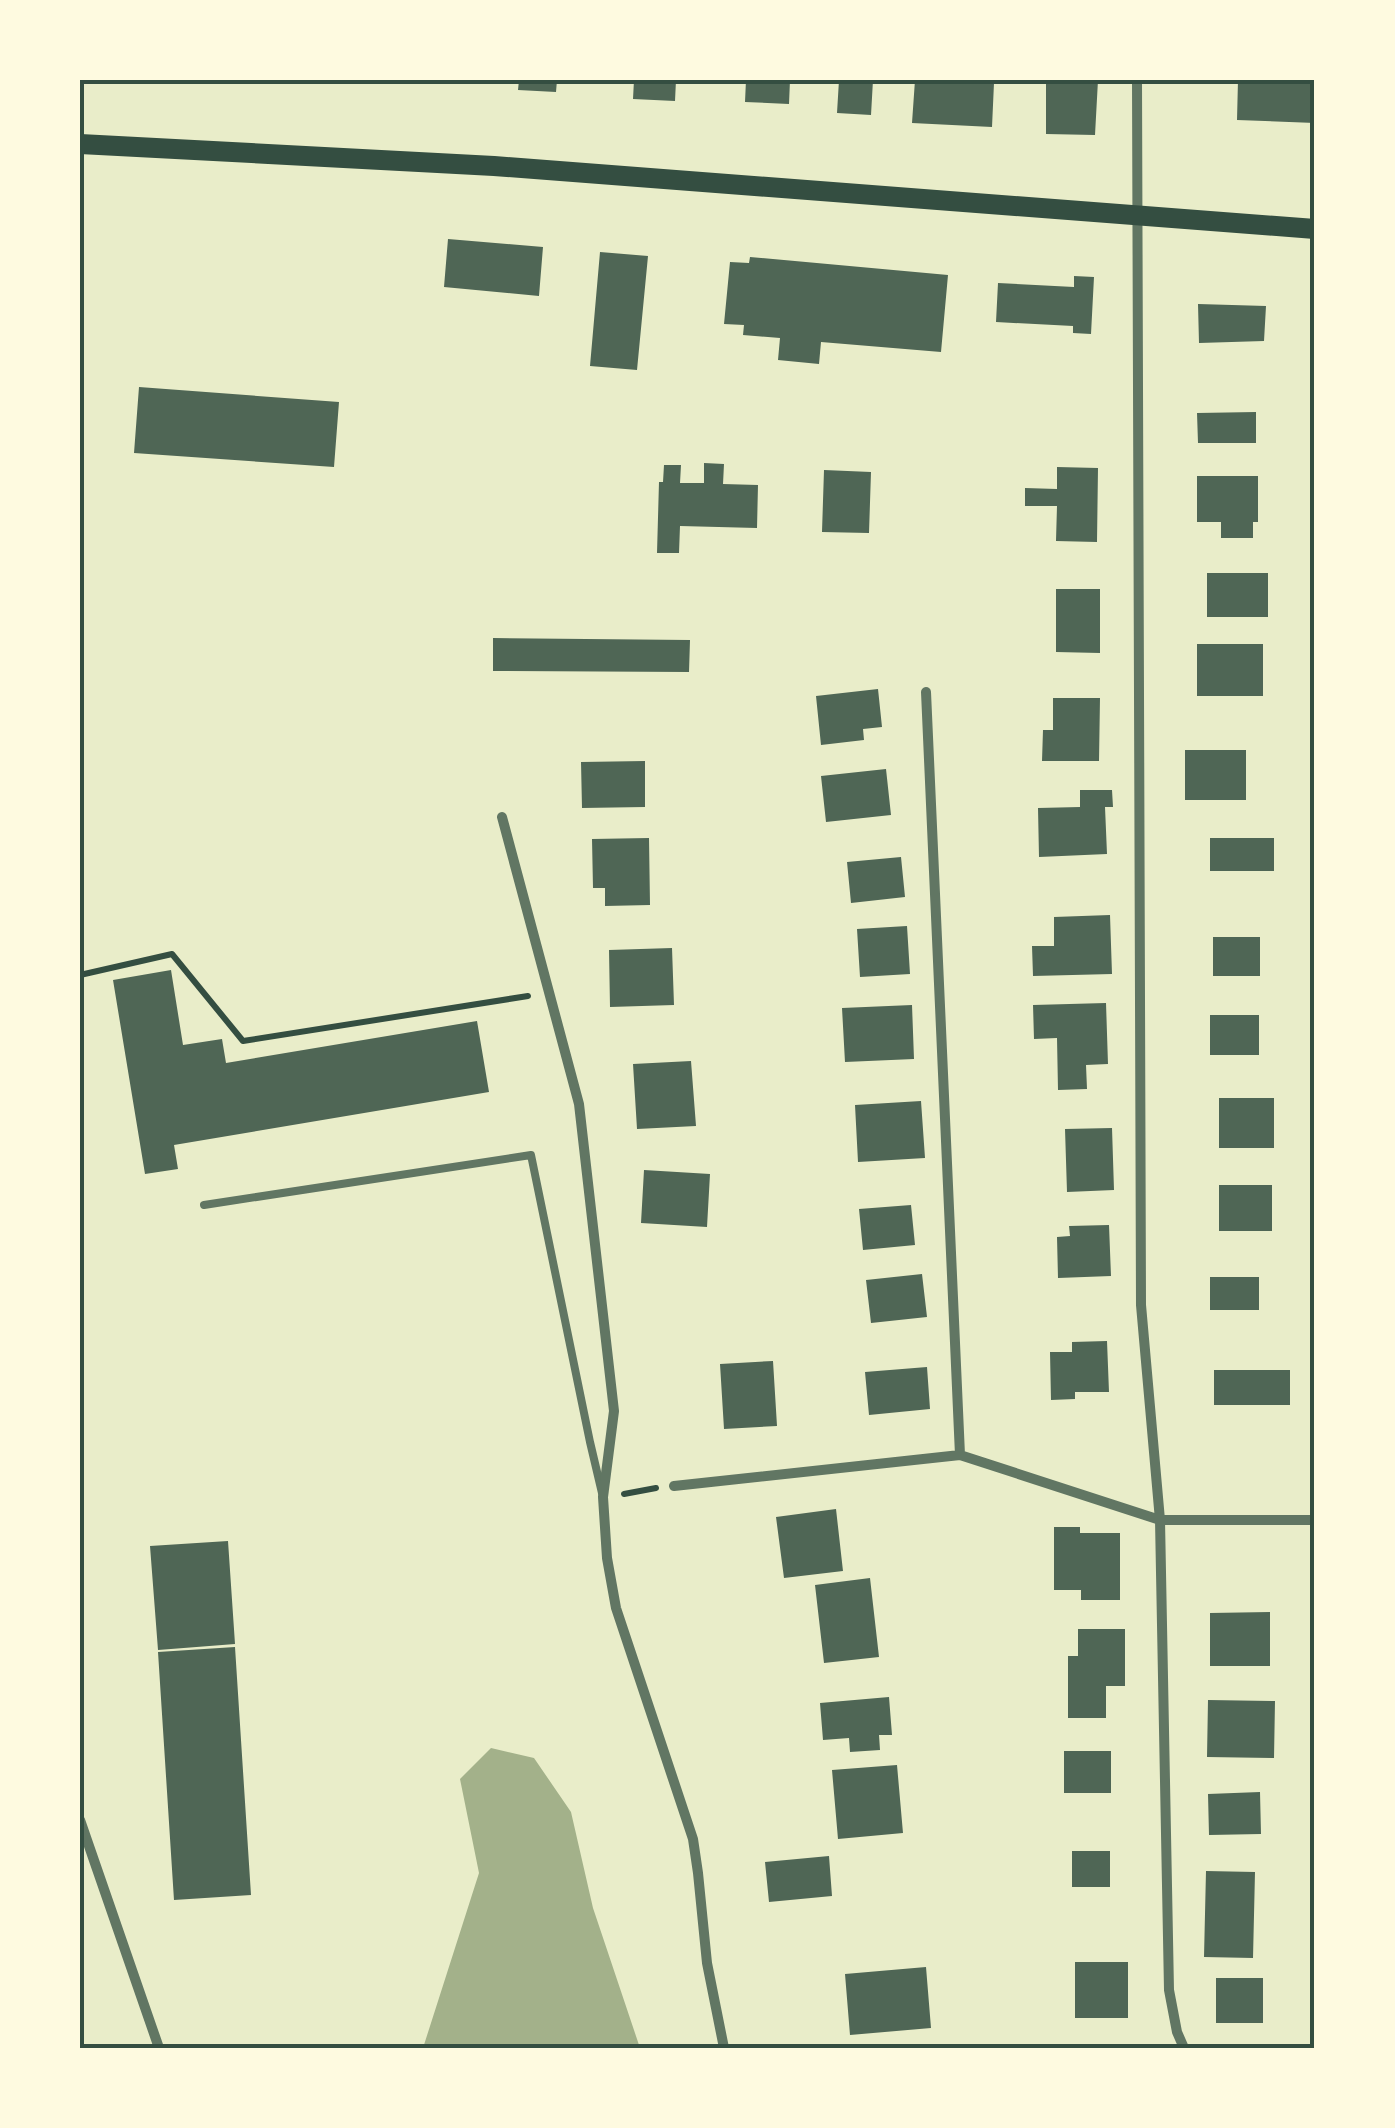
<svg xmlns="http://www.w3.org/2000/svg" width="1395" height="2128" viewBox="0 0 1395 2128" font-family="Inter,sans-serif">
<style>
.water{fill:#a3b18a}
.building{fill:#4f6655}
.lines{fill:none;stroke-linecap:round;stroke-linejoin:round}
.path{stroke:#344e41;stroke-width:6}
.service{stroke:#617663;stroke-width:8}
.minor{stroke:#617663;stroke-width:10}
.secondary{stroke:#344e41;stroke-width:20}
.neatline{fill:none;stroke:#344e41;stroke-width:4}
</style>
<rect width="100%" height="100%" fill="#e9edc9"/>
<!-- water -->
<path class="water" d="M491,1748L534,1758L571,1812L593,1908L640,2048H423L479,1873L460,1779Z"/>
<!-- building -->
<path class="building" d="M519,80H557L556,92L518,90Z
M634,80H676L675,101L633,99Z
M746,80H790L789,104L745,102Z
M839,80H873L871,115L837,113Z
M915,80L994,83L992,127L912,123Z
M1046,80H1098L1095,135L1046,134Z
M1238,80H1315V123L1237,120Z
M448,239L543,247L539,296L444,287Z
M600,252L648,256L637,370L590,366Z
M750,257L948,275L941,352L821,342L819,364L778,360L780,338L743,335L744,325L724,324L730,262L749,263Z
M1074,276L1094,277L1091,334L1073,333V326L996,322L998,283L1074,287Z
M1198,304L1266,306L1264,341L1199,343Z
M139,387L339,402L334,467L134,453Z
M1256,412V443H1198L1197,413Z
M704,463L724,464L723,484L758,485L757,528L680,526L679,553H657L659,482H663L664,465H681L680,483H704Z
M1057,467L1098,468L1097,542L1056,541L1057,506H1025V488L1057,489Z
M824,470L871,472L869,533L822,532Z
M1197,476H1258V522H1253V538H1221V522H1197Z
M1207,573H1268V617H1207Z
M1056,589H1100V653L1056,652Z
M493,638L690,640L689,672L493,671Z
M1197,644H1263V696H1197Z
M878,689L882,727L863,729L864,740L821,745L816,696Z
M1053,698H1100L1099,761H1042L1043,730H1053Z
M1185,750H1246V800H1185Z
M645,761V807L582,808L581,762Z
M886,769L891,815L826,822L821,776Z
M1080,790H1112L1113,807H1105L1107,854L1039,857L1038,808L1080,807Z
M649,838L650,905L605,906V888H593L592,839Z
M1210,838H1274V871H1210Z
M901,857L905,897L851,903L847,862Z
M1110,915L1112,974L1033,976L1032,946H1054V917Z
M907,926L910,974L860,977L857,929Z
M1213,937H1260V976H1213Z
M672,948L674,1005L610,1007L609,950Z
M171,970L183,1045L222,1039L226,1063L477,1021L489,1092L174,1145L178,1169L145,1174L113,980Z
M1106,1003L1108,1064L1086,1065L1087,1089L1058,1090L1057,1038L1034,1039L1033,1005Z
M912,1005L914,1059L845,1062L842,1008Z
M1210,1015H1259V1055H1210Z
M691,1061L696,1126L637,1129L633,1064Z
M1219,1098H1274V1148H1219Z
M921,1101L925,1158L858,1162L855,1105Z
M1112,1128L1114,1190L1067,1192L1065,1129Z
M644,1170L710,1174L707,1227L641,1223Z
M1219,1185H1272V1231H1219Z
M911,1205L915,1245L863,1250L859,1209Z
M1109,1225L1111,1276L1058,1278L1057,1237L1070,1236L1069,1226Z
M922,1274L927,1317L871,1323L866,1280Z
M1210,1277H1259V1310H1210Z
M1107,1341L1109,1392H1075V1399L1051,1400L1050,1352H1072V1342Z
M773,1361L777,1426L724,1429L720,1364Z
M927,1367L930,1409L869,1415L865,1372Z
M1214,1370H1290V1405H1214Z
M836,1509L843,1571L784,1578L776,1517Z
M1054,1527H1080V1533H1120V1600H1081V1590H1054Z
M228,1541L235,1644L158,1650L150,1546Z
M870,1578L879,1657L824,1663L815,1585Z
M1270,1612V1666H1210V1613Z
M1078,1629H1125V1686H1106V1718H1068V1656H1078Z
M235,1647L251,1895L174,1900L158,1652Z
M889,1697L892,1735H879L880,1750L850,1752L849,1738L823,1740L820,1703Z
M1208,1700L1275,1701L1274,1758L1207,1757Z
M1064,1751H1111V1793H1064Z
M897,1765L903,1833L838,1839L832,1770Z
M1260,1792L1261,1834L1209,1835L1208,1794Z
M1072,1851H1110V1887H1072Z
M829,1856L832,1896L769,1902L765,1862Z
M1206,1871L1255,1872L1253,1958L1204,1957Z
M1075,1962H1128V2018H1075Z
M926,1967L931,2028L850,2035L845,1974Z
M1216,1978H1263V2023H1216Z"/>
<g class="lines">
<!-- path -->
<path class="path" d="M80,975L172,954L243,1041L528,996
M624,1494L656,1488"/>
<!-- service -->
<path class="service" d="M204,1205L531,1155L590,1442L602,1493"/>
<!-- minor -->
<path class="minor" d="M1137,80L1141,1305L1160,1520L1169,1990L1177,2032L1184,2048
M926,692L960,1455
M502,817L579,1104L614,1411L603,1497L607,1558L616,1608L693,1839L698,1873L707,1963L724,2048
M674,1486L960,1455L1160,1520H1315
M80,1820L159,2048"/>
<!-- secondary -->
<path class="secondary" d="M80,144L494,166L1315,229"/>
</g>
<!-- border -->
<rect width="1395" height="2128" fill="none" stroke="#fefae0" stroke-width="165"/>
<rect x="82" y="82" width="1230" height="1964" class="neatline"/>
</svg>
